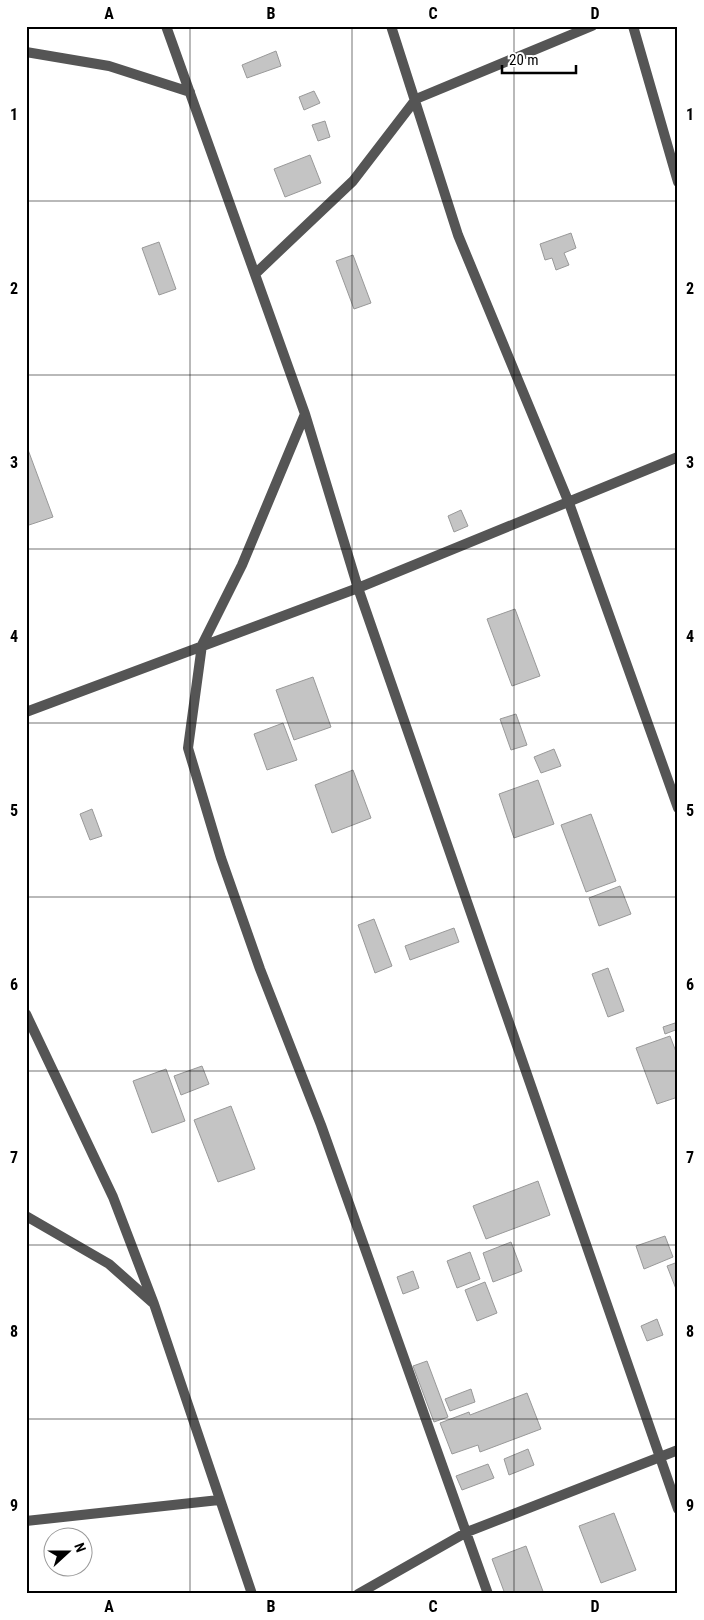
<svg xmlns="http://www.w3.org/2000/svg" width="704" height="1620" viewBox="0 0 704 1620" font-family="'Roboto Condensed',sans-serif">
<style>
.building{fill:#c4c4c4;stroke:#999}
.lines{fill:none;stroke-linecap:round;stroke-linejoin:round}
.street{stroke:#555;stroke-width:10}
.grid{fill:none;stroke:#000;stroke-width:1;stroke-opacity:0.55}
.neatline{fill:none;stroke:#000;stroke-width:2}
.grid-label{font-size:16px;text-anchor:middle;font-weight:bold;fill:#000}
</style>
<rect width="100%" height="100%" fill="#fff"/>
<!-- building -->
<path class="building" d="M276,51L281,66L247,78L242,65Z
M314,91L320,103L304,110L299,97Z
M325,121L330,137L318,141L312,125Z
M310,155L321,183L285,197L274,169Z
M571,233L576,248L564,253L569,265L556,270L552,258L545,260L540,244Z
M159,242L176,289L159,295L142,248Z
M353,255L371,303L354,309L336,261Z
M27,447L53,517L26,526V448Z
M461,510L468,526L454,532L448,516Z
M515,609L540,676L512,686L487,619Z
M313,677L331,727L294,740L276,690Z
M516,714L527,745L511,750L500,719Z
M283,723L297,760L267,770L254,734Z
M554,749L561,766L541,773L534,757Z
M353,770L371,818L332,833L315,785Z
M538,780L554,824L514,838L499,794Z
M92,809L102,836L90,840L80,814Z
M591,814L616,881L586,892L561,825Z
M620,886L631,914L599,926L589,898Z
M374,919L392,966L375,973L358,925Z
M454,928L459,942L410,960L405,946Z
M608,968L624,1011L608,1017L592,974Z
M675,1023L678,1029L665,1034L663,1027Z
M670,1036L678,1057V1097L657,1104L636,1048Z
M202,1066L209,1084L181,1095L174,1076Z
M166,1069L185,1121L152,1133L133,1081Z
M231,1106L255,1169L218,1182L194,1120Z
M538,1181L550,1215L486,1239L473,1206Z
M665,1236L673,1257L644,1269L636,1246Z
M511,1242L522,1271L493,1282L483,1253Z
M470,1252L480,1279L457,1288L447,1261Z
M678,1262V1294L667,1266Z
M413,1271L419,1288L403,1294L397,1277Z
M485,1282L497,1313L477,1321L465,1290Z
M657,1319L663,1335L647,1341L641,1326Z
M427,1361L448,1417L434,1422L413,1366Z
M471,1389L475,1402L450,1411L445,1399Z
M527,1393L541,1429L480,1452L478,1445L452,1454L440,1423L469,1412L470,1415Z
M528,1449L534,1465L509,1475L504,1459Z
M488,1464L494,1478L462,1490L456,1476Z
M614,1513L636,1570L601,1583L579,1526Z
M526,1546L544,1594H505L492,1559Z"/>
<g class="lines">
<!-- street -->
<path class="street" d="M166,26L305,414L358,588L678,1509
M391,26L458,235L569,503L678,808
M633,26L678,182
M26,52L109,66L190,92
M255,274L353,181L416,99L592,26
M305,414L242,565L202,645L188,748L221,858L260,969L321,1125L488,1594
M26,712L358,588L678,457
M26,1014L113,1197L154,1304L252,1594
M26,1216L109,1264L153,1303
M26,1521L219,1500
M358,1594L467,1532L678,1450"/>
</g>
<!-- grid -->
<path class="grid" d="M190,26V1594M352,26V1594M514,26V1594M26,201H678M26,375H678M26,549H678M26,723H678M26,897H678M26,1071H678M26,1245H678M26,1419H678"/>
<!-- border -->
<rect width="704" height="1620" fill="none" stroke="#ffffff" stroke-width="55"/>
<!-- north arrow -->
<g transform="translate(68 1552) rotate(69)"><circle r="24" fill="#ffffff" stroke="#999999"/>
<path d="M0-4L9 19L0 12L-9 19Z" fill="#000000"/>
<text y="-8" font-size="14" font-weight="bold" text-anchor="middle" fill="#000000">N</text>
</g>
<!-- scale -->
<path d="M502 65v8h74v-8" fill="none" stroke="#000000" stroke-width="2.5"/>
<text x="509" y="65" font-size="15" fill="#000000" stroke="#ffffff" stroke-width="4" paint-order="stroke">20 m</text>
<rect x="28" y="28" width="648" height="1564" class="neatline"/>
<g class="grid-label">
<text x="109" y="19">A</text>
<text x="271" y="19">B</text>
<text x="433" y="19">C</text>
<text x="595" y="19">D</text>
<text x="14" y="120">1</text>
<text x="690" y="120">1</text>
<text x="14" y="294">2</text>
<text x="690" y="294">2</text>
<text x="14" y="468">3</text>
<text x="690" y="468">3</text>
<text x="14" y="642">4</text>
<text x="690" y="642">4</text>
<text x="14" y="816">5</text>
<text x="690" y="816">5</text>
<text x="14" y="990">6</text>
<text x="690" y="990">6</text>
<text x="14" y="1163">7</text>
<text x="690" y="1163">7</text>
<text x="14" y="1337">8</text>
<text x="690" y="1337">8</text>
<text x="14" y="1511">9</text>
<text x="690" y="1511">9</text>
<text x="109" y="1612">A</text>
<text x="271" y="1612">B</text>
<text x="433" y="1612">C</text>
<text x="595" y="1612">D</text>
</g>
</svg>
